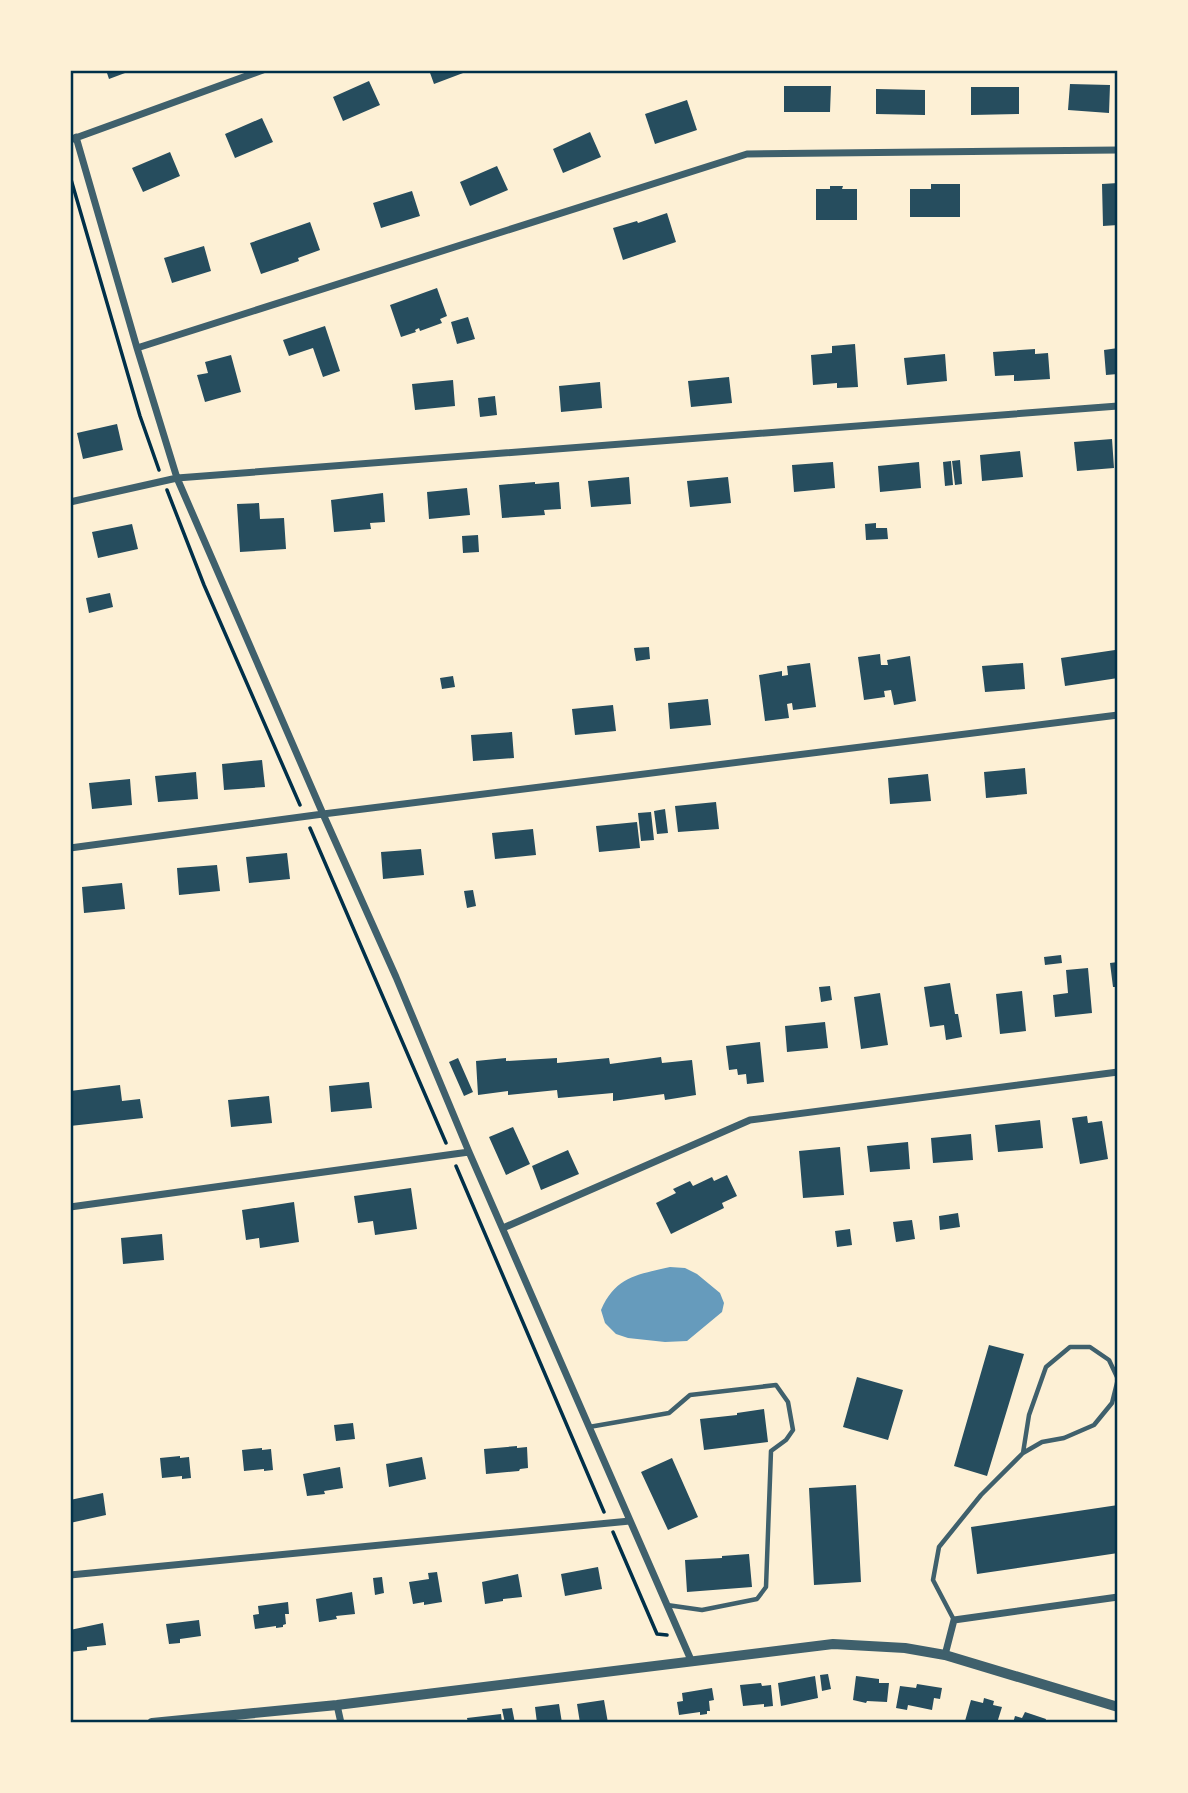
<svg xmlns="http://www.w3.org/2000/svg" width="1188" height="1793" viewBox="0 0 1188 1793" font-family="Montserrat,sans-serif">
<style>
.water{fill:#669bbc}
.building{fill:#264d5e}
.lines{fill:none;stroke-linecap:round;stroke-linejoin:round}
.path{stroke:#003049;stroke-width:3.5}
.service{stroke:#3f606c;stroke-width:4.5}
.minor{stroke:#3f606c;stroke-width:7}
.tertiary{stroke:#3f606c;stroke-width:10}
.neatline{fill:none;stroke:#003049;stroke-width:2.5}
</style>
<rect width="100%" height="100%" fill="#fdf0d5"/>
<!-- water -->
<path class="water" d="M670,1267L685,1268L697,1274L720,1293L724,1303L722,1312L687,1341L665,1342L628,1338L616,1334L605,1323L601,1310C616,1276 637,1275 670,1267Z"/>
<!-- building -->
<path class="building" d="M106,70H133L109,79Z
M429,70H471L434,84Z
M369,81L380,105L343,121L333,97Z
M1070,84L1110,85L1109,113L1068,110Z
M784,86H831L830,112H784Z
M971,87H1019V114L971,115Z
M876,89L925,90V115L876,114Z
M687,100L697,130L655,144L645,114Z
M262,118L273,142L235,158L225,134Z
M590,132L601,157L563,173L553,149Z
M170,152L180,176L143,192L132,168Z
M497,166L508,190L470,206L460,182Z
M1118,183V225L1103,226L1102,184Z
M931,184H960V217H910V189H931Z
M830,186H843L842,189H857V220H816V189H830Z
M412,191L420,216L381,228L373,203Z
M667,213L676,242L623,260L613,228L637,221L638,223Z
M310,222L320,250L298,258L299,261L261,274L250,243Z
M204,246L211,271L172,283L164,258Z
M437,288L447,316L440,319L442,323L420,331L419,328L415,330L416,332L401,337L390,305Z
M468,317L475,339L457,344L451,322Z
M325,326L340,371L323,377L313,348L289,356L283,340Z
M855,344L858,387L837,388V383L813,385L811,355L832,353V346Z
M1118,348V374L1106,375L1104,350Z
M1035,349V354L1048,353L1050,379L1014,381V375L995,376L993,352Z
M945,354L947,381L907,385L904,358Z
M231,355L241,392L205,402L197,375L208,373L205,362Z
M729,377L732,403L691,407L688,381Z
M453,380L455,406L415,410L412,384Z
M600,382L602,408L561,412L559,386Z
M495,396L497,415L480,417L478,398Z
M117,424L123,450L83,459L77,433Z
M1112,439L1114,468L1077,471L1074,442Z
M1020,451L1023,477L982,481L980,455Z
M960,460L962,484L955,485L952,461Z
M951,461L953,485L945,486L943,462Z
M833,462L835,488L794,492L792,465Z
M919,462L921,488L880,492L878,466Z
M629,477L631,504L591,507L588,481Z
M728,477L731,503L690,507L687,481Z
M535,482V484L559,482L561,509L544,510L545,515L502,518L499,485Z
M467,488L470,515L429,519L427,492Z
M383,493L385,522L370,523L371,529L334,532L331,500Z
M259,503L260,519L284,518L286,549L240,552L237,504Z
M876,523V528H887L888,539L866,540L865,524Z
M132,524L138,549L98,558L92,532Z
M478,535L479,552L463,553L462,536Z
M110,593L113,607L89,613L86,598Z
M649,647L650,659L636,661L634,648Z
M1115,650L1118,678L1065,686L1061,658Z
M880,654L881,665H888L887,660L910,656L916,701L894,705L891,690L884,691L885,697L864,700L858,657Z
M810,663L816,707L793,710L792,703L787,704L789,718L765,721L759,675L782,671V676L788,675L787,666Z
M1023,663L1025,689L985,692L982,666Z
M453,676L455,687L442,689L440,678Z
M708,699L711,725L670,729L668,703Z
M613,705L616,731L575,735L572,709Z
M512,732L514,758L473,761L471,735Z
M262,760L265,787L224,790L222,764Z
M1025,768L1027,794L986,798L984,772Z
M196,772L198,799L158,802L155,776Z
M928,774L931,801L890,804L888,778Z
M130,779L132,805L92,809L89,783Z
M716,802L719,829L678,832L675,806Z
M665,809L668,833L657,834L654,811Z
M651,812L654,840L641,841L638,813Z
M637,822L640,848L599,852L596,826Z
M533,829L536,855L495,859L492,833Z
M421,849L424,875L383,879L381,852Z
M287,853L290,879L249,883L246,857Z
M217,865L220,891L179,895L177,868Z
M122,883L125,909L84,913L82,887Z
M473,890L476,906L467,908L464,891Z
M1061,955L1062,963L1045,965L1044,957Z
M1118,962V987H1113L1110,963Z
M1088,968L1092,1013L1055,1017L1053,995L1068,993L1066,970Z
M950,983L955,1014H958L962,1037L946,1040L944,1025L930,1027L924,987Z
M830,986L832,1000L821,1002L819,987Z
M1022,991L1026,1031L1000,1034L996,994Z
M880,993L888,1045L861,1049L854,997Z
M825,1022L828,1048L787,1052L785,1026Z
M760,1042L764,1082L747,1084L746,1074L738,1075L737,1069L729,1070L726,1046Z
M661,1057L662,1063L692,1060L696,1095L665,1100L664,1094L613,1101V1093L558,1098L557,1090L508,1095V1091L478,1095L476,1061L506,1058V1061L557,1058V1063L609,1058L610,1064Z
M458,1058L473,1092L464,1096L449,1062Z
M369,1082L372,1108L331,1112L329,1086Z
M120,1085L122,1101L140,1099L143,1118L70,1126V1091Z
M269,1096L272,1123L231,1127L228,1100Z
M1087,1116L1088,1123L1102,1121L1108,1159L1080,1164L1072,1118Z
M1040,1120L1043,1148L998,1152L995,1125Z
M513,1127L530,1164L506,1175L489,1137Z
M971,1134L973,1160L933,1163L931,1138Z
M908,1142L910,1169L870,1172L867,1146Z
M840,1147L844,1195L803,1198L799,1151Z
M568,1150L579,1174L541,1190L532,1166Z
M727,1175L737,1196L722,1203L724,1208L671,1234L656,1203L676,1193L673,1189L690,1181L693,1186L712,1177L714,1181Z
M411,1188L417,1229L375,1235L373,1221L358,1223L354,1196Z
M294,1202L299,1242L260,1248L259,1238L246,1240L242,1210Z
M958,1213L960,1227L940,1230L939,1216Z
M912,1220L915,1239L896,1242L893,1222Z
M850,1229L852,1245L837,1247L835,1231Z
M162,1234L164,1260L123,1264L121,1238Z
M989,1345L1024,1354L987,1476L954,1466Z
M857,1377L903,1390L888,1440L843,1427Z
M764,1409L768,1442L704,1450L700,1419L737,1415V1413Z
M353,1423L355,1439L336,1441L334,1425Z
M517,1446V1448L527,1447L528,1468L520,1469L519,1471L486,1474L484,1449Z
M262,1448V1450L271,1449L273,1470L264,1471V1469L244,1471L242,1450Z
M180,1456V1458L189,1457L191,1478L182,1479V1476L162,1478L160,1458Z
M422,1457L426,1479L389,1487L386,1464Z
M672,1458L698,1517L668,1530L641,1472Z
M340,1467L343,1488L324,1491L325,1494L307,1496L303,1474Z
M856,1485L861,1582L814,1585L809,1488Z
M103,1493L106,1515L70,1523V1500Z
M1118,1505V1553L977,1574L971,1527Z
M749,1554L752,1587L687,1592L685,1560L722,1558V1556Z
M598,1567L602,1589L565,1596L561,1574Z
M437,1572L442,1602L424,1605V1602L413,1604L409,1582L429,1579L428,1573Z
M518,1574L522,1597L503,1599V1601L485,1604L482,1582Z
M382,1577L384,1593L375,1595L373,1578Z
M352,1592L355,1614L336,1616L337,1619L319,1622L316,1599Z
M288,1602L289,1614H285L286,1624L283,1625V1627L276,1628V1626L255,1629L253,1615L259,1614L258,1606Z
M199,1620L201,1636L180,1639V1643L169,1644L166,1624Z
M103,1623L106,1645L87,1647V1650L70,1652V1630Z
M828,1674L831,1689L822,1691L820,1675Z
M815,1676L818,1698L781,1706L778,1683Z
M856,1676L879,1679V1683H889L887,1702L867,1701L866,1703L853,1700Z
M761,1683L762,1686L771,1685L773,1706L764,1707V1704L743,1706L740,1685Z
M917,1684L942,1688L940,1699L934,1698L932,1710L908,1705L907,1710L896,1708L900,1686L916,1688Z
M712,1688L714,1700L709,1701L710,1711H707V1714L700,1715V1712L679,1715L677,1702L683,1701L682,1693Z
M984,1698L994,1701L993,1705L1002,1707L997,1723H974L965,1721L971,1700L983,1703Z
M604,1700L608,1723H580L577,1704Z
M559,1704L562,1723H537L535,1707Z
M512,1708L515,1723H505L502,1709Z
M1025,1712L1046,1719L1045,1723H1013L1015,1716L1022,1718Z
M501,1714L502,1723H468L467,1718Z"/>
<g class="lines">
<!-- path -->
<path class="path" d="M70,176L140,416L159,470
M167,490L204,585L300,805
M310,828L446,1143
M456,1166L604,1512
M613,1532L657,1634L667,1635"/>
<!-- service -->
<path class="service" d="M589,1427L669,1413L690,1395L776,1385L788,1402L793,1430L786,1440L771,1451L766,1587L757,1599L702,1610L667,1605
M954,1620L933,1580L939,1547L981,1495L1023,1453L1029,1415L1046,1367L1070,1347H1090L1109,1360L1118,1379L1112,1403L1094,1425L1064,1438L1042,1442L1023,1453"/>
<!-- minor -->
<path class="minor" d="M76,137L137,348L177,478L323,814L396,977L469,1152L691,1660
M70,140L263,70
M137,348L747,154L1118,150
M70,502L177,478L1118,406
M70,848L323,814L1118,715
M70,1207L469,1152
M503,1228L750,1120L1118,1072
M70,1575L630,1521
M945,1655L954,1620L1118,1597
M337,1705L341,1723"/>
<!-- tertiary -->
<path class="tertiary" d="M152,1723L337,1705L833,1644L905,1648L945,1655L1118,1707"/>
</g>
<!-- border -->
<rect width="1188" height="1793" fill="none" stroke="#fdf0d5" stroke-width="144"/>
<rect x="72" y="72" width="1044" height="1649" class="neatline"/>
</svg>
